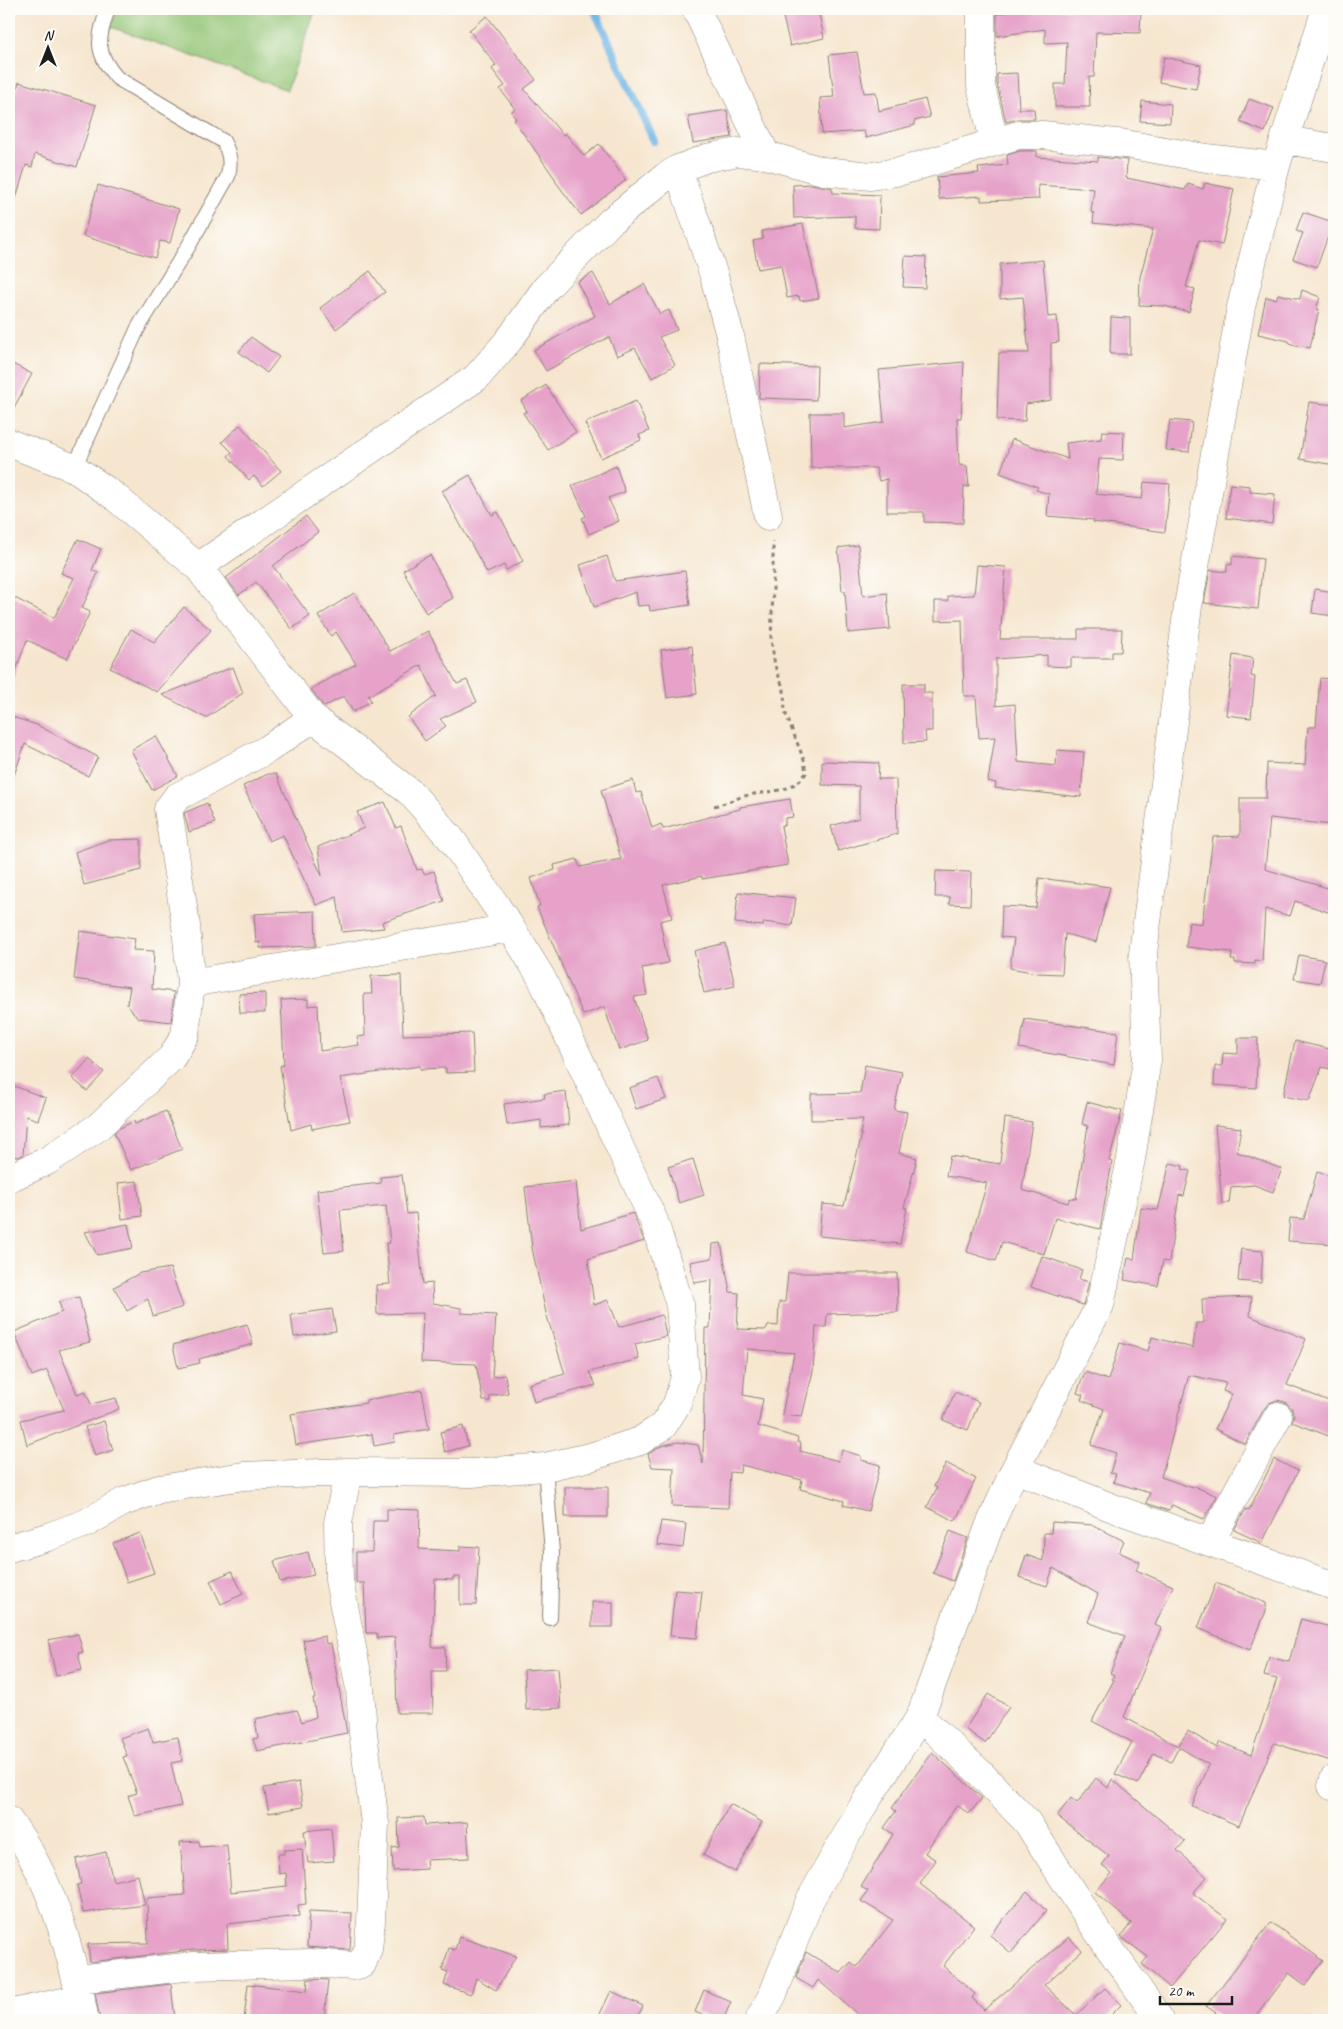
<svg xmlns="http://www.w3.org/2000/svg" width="1343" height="2029" viewBox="0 0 1343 2029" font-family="Caveat,sans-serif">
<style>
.pitch{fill:#92c475;stroke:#577048}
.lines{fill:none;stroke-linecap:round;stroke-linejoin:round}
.stream{stroke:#6eb5e5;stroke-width:8}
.building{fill:#e6a2c9}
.service-casing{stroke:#898176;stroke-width:16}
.minor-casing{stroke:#898176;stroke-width:29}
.path{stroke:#898176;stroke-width:3;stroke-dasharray:4 4;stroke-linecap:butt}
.service{stroke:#fff;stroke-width:14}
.minor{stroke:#fff;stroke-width:28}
</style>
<rect width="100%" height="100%" fill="#fdfcf7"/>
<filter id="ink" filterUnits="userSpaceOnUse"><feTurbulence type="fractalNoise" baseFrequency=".02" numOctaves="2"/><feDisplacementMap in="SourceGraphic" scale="10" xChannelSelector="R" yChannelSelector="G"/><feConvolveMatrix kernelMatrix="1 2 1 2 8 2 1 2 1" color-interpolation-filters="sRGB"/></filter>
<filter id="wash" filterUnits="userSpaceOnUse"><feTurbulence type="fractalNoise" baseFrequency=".0096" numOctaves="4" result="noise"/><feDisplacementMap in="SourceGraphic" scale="20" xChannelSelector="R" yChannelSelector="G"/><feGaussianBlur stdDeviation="1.12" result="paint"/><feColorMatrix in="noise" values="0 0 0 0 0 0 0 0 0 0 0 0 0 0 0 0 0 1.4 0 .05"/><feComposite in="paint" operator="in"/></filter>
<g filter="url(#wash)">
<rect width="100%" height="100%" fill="#f6e6cf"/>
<!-- pitch -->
<path class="pitch" d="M118,9H316L287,90L111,27Z"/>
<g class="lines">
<!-- stream -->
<path class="stream" d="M594,9L654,141"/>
</g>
<g id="blocks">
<!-- building -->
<path class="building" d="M781,9H818L824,38L790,46Z
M1003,9L1141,10L1140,33L1096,32L1094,77H1089L1090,107H1055V84H1065L1067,42L1045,43V29L997,36V14L1003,13Z
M487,16L536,80L524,89L563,135L565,133L584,156L599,144L626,180L581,215L555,181L556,180L514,120L516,119L511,112L515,109L500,89L505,86L492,69L496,65L469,30Z
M857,52L864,93L876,92L879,111L925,99L930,117L914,121L915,125L866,138L864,131L822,134L820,98L834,97L829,55Z
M1164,57L1201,65L1196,89L1159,82Z
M1017,73L1019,109H1034L1035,119H1018L1006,122L997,84V74Z
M19,82L96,105L77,167L35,154L32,167L26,165L14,205L9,204V116Z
M1249,99L1274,108L1265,132L1240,122Z
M1142,101L1171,104L1170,123L1140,121Z
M727,110L732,137L693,143L688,116Z
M1020,151H1037V157L1098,161V157L1127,160L1126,178L1185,190L1188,184L1203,189L1205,183L1234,189L1222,245L1199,240L1186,287L1195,289L1189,312L1164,306L1139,305L1140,277L1153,229L1093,223L1094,213L1091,212L1094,189L1038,185L1039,199L981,201V196L939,199L937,177L979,173L978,168L1008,165L1007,155Z
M812,184L832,188L833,193L880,195L879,229L855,228V216L794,218L793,185Z
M98,185L179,209L170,243L160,241L155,258L83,236Z
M1303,212L1333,222L1317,267L1293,259L1303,233L1296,231Z
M803,224L819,298L800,301L799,296L787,298L781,265L758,269L753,241L763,239L762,231Z
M905,256L926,257L925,288L903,287Z
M1043,260L1048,317L1057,316L1059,342L1051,343V400L1026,404L1025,421L997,420L999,353H1029L1023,297L1000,299V264Z
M370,271L385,292L336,329L320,308Z
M593,273L610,304L644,284L660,314L669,310L677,330L659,337L675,365L652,378L635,348L617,356L609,337L546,371L534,350L595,316L577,282Z
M1302,290L1320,297L1316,309H1319L1310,348L1302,346L1301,347L1289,343V341L1258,334L1266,297L1276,299L1278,294L1300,299Z
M1111,317L1130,318V354H1110Z
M251,337L279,357L267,373L239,352Z
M9,362L32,374L9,417Z
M964,362L961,418H957L959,465L967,466L969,487L964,486L963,523L924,522V512H887V479L879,481L876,468H811L810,413H844V428L884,422L879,370Z
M760,364L817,366L816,400L759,398Z
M546,385L576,432L548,450L523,413L527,411L521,401Z
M636,401L649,431L639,435L641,440L601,458L585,423Z
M1309,402L1334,405V465L1300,459Z
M1170,420L1192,422L1189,452L1166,450Z
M240,425L281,471L263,486L254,476L249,480L228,456L232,452L222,442Z
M1102,431L1124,432L1123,460L1099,459L1096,494L1142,499L1144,482L1170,484L1165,532L1093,522L1094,520L1047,516L1049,494L1036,490L1038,487L1000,473L1012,439L1068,459L1066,443L1101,439Z
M616,466L625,492L608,498L619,521L589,534L582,518L586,516L572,486Z
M470,475L492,515L498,512L523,561L506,570L504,565L487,573L442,491Z
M1230,484L1250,486V492L1275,494L1272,524L1226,518Z
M306,516L318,532L273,566L310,616L292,629L256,582L239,595L226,578Z
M78,539L101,549L92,570L98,573L82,608L90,612L67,659L27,640L11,683H9V595L54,618L74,578L61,573Z
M858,545L863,596L887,593L890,629L848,633L845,591H842L838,548Z
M430,555L453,598L426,613L403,570Z
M607,556L615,581L685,571L690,605L650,611L649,605L638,606L636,592L594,607L580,565Z
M1232,556L1263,559L1258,609L1204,603L1210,570L1227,572V564L1232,565Z
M977,565L1006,567L1000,639H1078V629H1122L1121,652H1112V658H1071V667L1047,666V655L996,659V706L1015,704L1018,762L1056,766L1057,750L1084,752L1081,797L995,788L996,783L988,781L995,737L979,738L976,696H964L962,620L935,621V601H948V596L974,595Z
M1315,589L1334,592V616L1312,613Z
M354,593L390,651L428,631L457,684L467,680L477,702L440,719L446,726L425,741L408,717L436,696L421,665L368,696L371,701L353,712L344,696L324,707L311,689L356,664L336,632L331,636L318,616Z
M184,607L211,630L157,692L110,668L131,629L154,642Z
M692,646L697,694L667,698L661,650Z
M1233,655L1253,658L1251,676L1255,677L1251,718L1226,715Z
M233,667L243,693L206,718L162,695Z
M1320,678L1334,679V804L1332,825L1270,818L1265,869L1334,890V914L1295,901L1290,916L1265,909L1262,961L1255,960V964L1235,963V960H1231L1232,952L1186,947L1189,922L1202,924L1213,837L1240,836V798H1266L1267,763L1305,765L1308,727H1316Z
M903,684H924V693H932V731H925L926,742L904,743Z
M9,716L37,725L98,757L88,776L25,744L12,781L9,780Z
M156,736L178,776L152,790L131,750Z
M822,761L879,763L878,779H896L897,834L838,851L831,826L859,818V786L822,785Z
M268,774H276L322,876L318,847L364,828L357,812L385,802L396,828L401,826L417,870L422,869L424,874L434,871L444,901L382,922L384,928L342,932L337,897L316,905L283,835L269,841L243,786Z
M633,780L636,793L641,792L652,828L661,824L663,829L740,809V807L790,799L793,817L785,818V825L781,826L788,865L702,879V876L663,885L672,918L660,921L668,963L642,968L647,995L634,997L648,1040L619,1050L604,1007L583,1015L537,907L540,906L531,878L555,870L554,865L577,859L580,867L621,859L601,790Z
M207,803L215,823L189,832L184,813Z
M141,839V870L84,885L75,852L108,840Z
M936,871L971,872L970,905L949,904L950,897H935Z
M1039,878L1110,887L1096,942L1065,934L1062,974L1037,973L1010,968L1014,938L1001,937L1002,906L1036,908Z
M738,892L796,898L792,926L764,922L763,926L735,923Z
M315,911L316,946L260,948V942L256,943L254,914Z
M80,931L135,939L133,950L154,951L152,989L174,992L171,1022L138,1018L127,1005L130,987L74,979Z
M725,943L735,986L704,993L694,951Z
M1299,955L1325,960L1320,983L1294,979Z
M401,975L403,1035L472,1033L474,1072L446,1073V1068L420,1069V1066L340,1078L350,1121L312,1129L311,1124L291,1130L280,1066L284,1065L281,1000L308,999V1006L318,1005L320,1051L359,1045L357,1037L365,1036L364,994H372L371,976Z
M265,993V1013H240L239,994Z
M1025,1019L1118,1032L1114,1065L1019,1048Z
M1238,1038H1258L1256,1088L1214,1085L1215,1066H1222L1223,1053L1238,1054Z
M1295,1041L1334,1050L1330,1069L1322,1067L1309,1101L1283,1096Z
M89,1059L104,1072L87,1091L72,1078Z
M865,1065L902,1072L894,1110L907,1112L899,1153L917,1158L904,1208H907L900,1244L819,1236L822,1204L844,1206L862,1134H860L863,1119L811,1120V1094L860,1093Z
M658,1078L666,1099L636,1109L629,1088Z
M9,1084L46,1098L38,1120L26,1116L23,1155L19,1157L9,1156Z
M566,1091L569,1125L541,1128V1120L507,1125L504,1104L545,1098L544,1094Z
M1087,1102L1122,1111L1109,1161L1112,1162L1100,1229L1055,1218L1044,1254L1002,1242L996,1261L967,1252L987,1183L946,1176L950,1156L1000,1164L1005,1118L1032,1122L1022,1190L1068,1203L1070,1198L1076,1199L1088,1126L1082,1124Z
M166,1111L182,1149L131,1170L114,1133L120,1128L134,1121L135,1124Z
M1215,1125L1241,1128L1237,1152L1282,1169L1273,1192L1254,1185L1231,1187L1229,1203H1222Z
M693,1159L704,1195L679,1203L668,1167Z
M1170,1163L1183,1166L1182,1169L1190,1171L1184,1196L1179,1195L1169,1262L1163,1261L1158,1286L1124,1280L1128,1258L1134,1260L1141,1208L1158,1210Z
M1317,1172L1334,1177V1244L1288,1241L1290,1218L1304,1219Z
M402,1175L407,1214L416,1213L423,1284L432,1283L433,1303L461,1308V1313L496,1315L492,1377L505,1375L508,1393L490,1396V1401H483L476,1364L421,1362L423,1313L377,1314L376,1285L390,1284L386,1243H390L386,1206L340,1210L344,1251L324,1253L317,1190L381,1183L380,1177Z
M137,1181L142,1216L122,1219L118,1183Z
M576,1181L581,1229L633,1213L644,1241L588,1259L594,1305L608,1300L619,1327L662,1315L666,1336L635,1344L639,1359L589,1372L596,1385L534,1402L529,1384L565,1374L546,1313L532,1248L525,1187Z
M128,1224L133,1248L97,1255L85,1232Z
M721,1243L730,1292L739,1293L737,1329L765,1330L769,1325L778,1326L779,1302H785L788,1273H897L898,1312L827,1314L826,1327H816L813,1371L802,1417L782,1415L794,1353L747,1349L743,1395L763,1399L758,1426L798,1438L797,1442L801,1443L800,1451L839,1461L842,1450L861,1456V1460L880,1465L868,1511L843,1505L844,1501L800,1489L802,1480L741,1465L740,1473L730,1472L728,1508L672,1506L674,1468L652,1467L648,1454L661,1446L678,1442L698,1445L703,1464L705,1328H710L712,1280L694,1283L690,1262L712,1258L713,1244Z
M1241,1249L1263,1251L1261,1283L1238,1281Z
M1042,1256L1082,1270L1079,1279L1089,1282L1083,1305L1031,1287Z
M170,1268L183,1307L153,1316L148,1299L127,1311L114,1287L140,1273Z
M79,1297L90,1342L59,1350L77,1394L85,1391L91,1404L116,1398L119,1409L27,1445L21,1420L64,1410L47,1370L32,1376L14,1332L62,1312L59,1302Z
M1252,1297L1250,1316L1306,1339L1287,1385L1334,1403V1438L1292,1422L1294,1415L1291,1407L1285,1402L1277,1400L1269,1403L1264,1409L1245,1444L1215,1429L1232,1394L1223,1391L1226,1383L1189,1375L1161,1477L1193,1488L1194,1486L1217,1496L1204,1519L1172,1505L1169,1511L1146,1503L1150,1493L1113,1482L1116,1474L1110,1473L1116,1453L1091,1445L1104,1409L1081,1400L1083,1395L1077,1393L1085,1372L1108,1380L1120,1343L1148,1351L1152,1337L1193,1348L1196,1323H1203L1202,1299Z
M332,1309L336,1331L294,1337L291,1315Z
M247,1324L253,1344L199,1359L200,1363L178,1368L173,1345Z
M422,1390L429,1429L394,1435L395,1442L374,1446L372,1434L296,1445L291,1414L366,1403V1400Z
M955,1392L979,1402L968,1430L943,1420Z
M104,1421L113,1450L95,1456L85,1427Z
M463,1426L468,1446L445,1452L440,1432Z
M1274,1459L1298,1471L1262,1543L1234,1530L1246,1509L1249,1510Z
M946,1463L976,1479L955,1521L927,1507L937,1488L934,1486Z
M565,1487H608V1517H565Z
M387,1509L420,1510L419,1549L460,1551V1546L479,1547L476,1605H460V1577H453V1580L435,1579L432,1647H445L446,1671H432L433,1713H397L395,1637L377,1638V1633H366L364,1583H356V1552H372L373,1521H387Z
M661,1521L686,1524L683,1548L657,1545Z
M1052,1522L1093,1525L1124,1541L1119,1552L1140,1562L1136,1570L1173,1586L1155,1625L1161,1628L1124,1717L1178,1746L1188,1731L1217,1748L1220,1742L1251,1755L1277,1679L1264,1676L1269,1657L1289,1662L1301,1619L1334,1628V1762L1274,1743L1239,1826L1192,1806L1209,1765L1179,1747L1171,1762L1154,1753L1138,1784L1115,1774L1132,1742L1092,1721L1114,1680L1112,1679L1114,1675L1110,1673L1125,1636L1088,1622L1098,1594L1053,1568L1047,1586L1019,1577L1026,1555L1043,1561L1044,1533H1051Z
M950,1531L968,1538L953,1581L933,1573Z
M140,1533L154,1573L127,1582L113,1543Z
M308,1552L314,1575L280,1582L274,1561Z
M232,1571L243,1594L221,1604L210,1581Z
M1216,1583L1266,1603V1611L1250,1650L1198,1628Z
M675,1590L702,1592L697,1638L670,1636Z
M592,1602H613V1627H592Z
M78,1634L83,1652L78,1653L82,1670L56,1676L48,1640Z
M325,1636L326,1644L331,1643L347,1733L257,1751L253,1739L258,1738L255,1719L297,1710L302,1722L316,1717L313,1698H315L303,1640Z
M558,1668L561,1708L526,1710L524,1670Z
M988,1694L1009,1707L985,1743L965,1729Z
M148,1728L153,1742L178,1737L182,1761L171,1763L181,1806L135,1816L128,1796L137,1793L123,1757L127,1756L120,1738Z
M932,1752L982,1798L969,1814L957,1805L925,1853L936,1860L920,1884L974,1926L943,1966L975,1994L972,1998L984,2010L1069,1937L1082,1951L1044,1985L1076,2015L1105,1988L1121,2005L1106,2020H864L818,1980L813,1988L796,1978L806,1952L841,1973L851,1962L857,1967L893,1920L861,1901L868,1891L861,1887L893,1834L884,1828L896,1811L892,1808Z
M1096,1778L1108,1788L1112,1779L1185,1841L1177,1850L1207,1877L1193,1893L1227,1919L1170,1988L1142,1964L1148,1957L1121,1937L1131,1923L1095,1892L1112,1873L1102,1865L1109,1856L1057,1816L1071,1798L1077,1803Z
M299,1782L303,1807L269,1813L264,1788Z
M730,1804L762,1822L735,1872L703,1855Z
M424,1817L425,1825L467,1822L469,1858L426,1860L427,1869L393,1871L392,1848L399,1847L398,1818Z
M331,1828L334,1861L308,1863L304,1831Z
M199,1841L200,1847L227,1845L231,1892L287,1886L286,1873L279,1874L278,1854H284V1850L302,1849L306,1904L298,1905L299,1916L227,1924L228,1949L192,1950L90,1962L88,1944L148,1943L147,1898L185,1895L180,1842Z
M106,1852L113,1881L138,1875L145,1905L83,1913L77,1885L81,1884L76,1859Z
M1027,1891L1046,1911L1011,1953L990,1935Z
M309,1911L352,1913L350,1950L307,1947Z
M1271,1922L1323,1961L1305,1985L1289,1973L1253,2020H1226L1206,2006Z
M459,1937L516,1956L496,1990L476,1978L471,1994L444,1985L448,1972L442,1970L449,1948L455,1950Z
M308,1979L328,1980L324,2020H244L248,1984L307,1991Z
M171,1984L175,2020H100L95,1993Z
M704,1990L731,2002L723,2020H715L695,2012Z
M611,1991L643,2006L636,2020H597Z"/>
</g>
</g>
<g filter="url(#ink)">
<use href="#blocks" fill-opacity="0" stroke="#898176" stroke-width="1"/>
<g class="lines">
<!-- service casing -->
<g class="service-casing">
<path id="service" d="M74,468L138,328L188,247L228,176C231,162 230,154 223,141L117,78C95,53 97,40 108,9
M545,1467L552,1552L550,1618"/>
</g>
<!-- minor casing -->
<g class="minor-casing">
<path id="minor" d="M696,9L766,155
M981,9V86L994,141
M1285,140L1334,148
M678,169L714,276L730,336L768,516
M9,443L74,468L114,496L198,567L313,718L411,793L452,840L511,928L541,977L654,1221L680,1305L685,1377L677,1404L663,1426L640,1441L590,1457L545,1467L472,1473L348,1472L244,1476L159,1489L123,1502L86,1523L48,1537L9,1548
M198,567L477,377L509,340L546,288L611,221L665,177L678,169L707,158L738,152L766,155L823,171L871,176L902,171L1018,135H1043L1125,144L1206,158L1276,166
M191,983L511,928
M9,1178L47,1161L98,1127L172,1057L185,1035L191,983L186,926L168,809L177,797L268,749L313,718
M1015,1469L1113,1508L1334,1586
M1210,1542L1278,1416
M920,1717L980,1773L1027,1822L1096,1929L1160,2020
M1332,1786L1334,1779
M9,1821C52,1877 71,1952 85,2020
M77,1979L194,1966L311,1963L354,1966L362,1964L368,1949L371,1921L375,1823L363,1733L360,1689L339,1580L338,1523L348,1472
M9,2014L81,1998
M759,2020L773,1994L810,1900L863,1806L920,1717L989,1527L1015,1469L1100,1305L1131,1159L1147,1060L1143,953L1188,606L1241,307L1276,166L1326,9"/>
</g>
<!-- path -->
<path class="path" d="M714,806C724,804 732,800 741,797C763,790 792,795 806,773L804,760L785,712L784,690L775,666L771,639L773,590V541"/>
<!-- service -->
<use href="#service" class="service"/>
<!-- minor -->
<use href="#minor" class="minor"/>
</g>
</g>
<!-- margin -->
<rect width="1343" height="2029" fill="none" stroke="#fdfcf7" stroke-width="30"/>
<!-- north arrow -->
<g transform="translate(48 48)" stroke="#fdfcf7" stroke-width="4" paint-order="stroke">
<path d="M0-4L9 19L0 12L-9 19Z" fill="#1c1c1c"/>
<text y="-8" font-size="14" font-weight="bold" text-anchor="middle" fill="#1c1c1c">N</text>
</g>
<!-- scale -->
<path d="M1160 1996v8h72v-8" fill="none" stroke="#1c1c1c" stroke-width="2.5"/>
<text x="1168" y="1996" font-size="15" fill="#1c1c1c" stroke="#fdfcf7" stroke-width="4" paint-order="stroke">20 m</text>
</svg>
